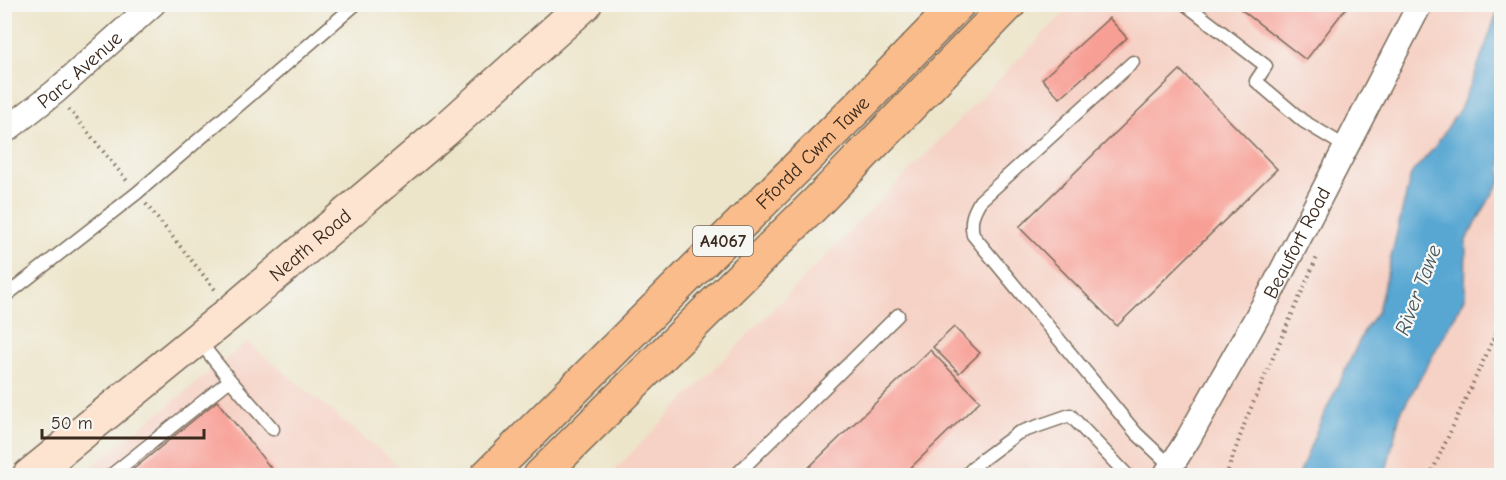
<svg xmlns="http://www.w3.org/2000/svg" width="1506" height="480" viewBox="0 0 1506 480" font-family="'Comic Neue',sans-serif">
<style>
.built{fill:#f6d1c5}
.water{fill:#59a7d3;stroke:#4a6878;stroke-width:1.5}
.building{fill:#f89f95}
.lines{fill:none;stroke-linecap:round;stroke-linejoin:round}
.lane-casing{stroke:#796b5a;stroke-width:15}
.street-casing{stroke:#796b5a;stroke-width:27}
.secondary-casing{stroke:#796b5a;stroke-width:36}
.primary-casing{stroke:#796b5a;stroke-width:36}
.path{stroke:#796b5a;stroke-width:4;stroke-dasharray:1.5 4.5;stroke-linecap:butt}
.lane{stroke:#fff;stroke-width:12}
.street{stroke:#fff;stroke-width:24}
.secondary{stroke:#fde4d0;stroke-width:33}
.primary{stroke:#f9bc8a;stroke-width:33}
.labels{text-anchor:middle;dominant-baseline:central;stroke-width:4.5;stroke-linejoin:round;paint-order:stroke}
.shield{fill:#f6f6f2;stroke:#73675e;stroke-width:1.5}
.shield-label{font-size:18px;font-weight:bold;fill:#3b2a1e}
.street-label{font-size:20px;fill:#3b2a1e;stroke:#f6f6f2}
.water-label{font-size:21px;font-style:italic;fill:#46565d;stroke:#f6f6f2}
</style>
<rect width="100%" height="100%" fill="#f6f6f2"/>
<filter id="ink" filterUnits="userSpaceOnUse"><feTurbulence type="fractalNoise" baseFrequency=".0167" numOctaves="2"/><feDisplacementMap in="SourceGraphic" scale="12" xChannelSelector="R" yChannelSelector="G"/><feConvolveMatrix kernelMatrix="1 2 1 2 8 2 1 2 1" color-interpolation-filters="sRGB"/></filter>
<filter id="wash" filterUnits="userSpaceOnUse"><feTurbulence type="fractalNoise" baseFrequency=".008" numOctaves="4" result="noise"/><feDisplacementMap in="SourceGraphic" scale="24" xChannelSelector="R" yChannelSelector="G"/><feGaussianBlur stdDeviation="1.35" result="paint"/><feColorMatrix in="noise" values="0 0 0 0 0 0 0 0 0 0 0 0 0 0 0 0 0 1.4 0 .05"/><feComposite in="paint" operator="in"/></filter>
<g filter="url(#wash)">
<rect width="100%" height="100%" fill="#ede5ca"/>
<!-- built -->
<path class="built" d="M1072,5H1501V475L609,476Z
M247,342L410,475L80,476Z"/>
<!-- water -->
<path class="water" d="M1500,5H1502L1501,179L1466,240L1465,298L1400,414L1385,475H1299L1318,427L1365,329L1378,311L1411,174L1434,148L1460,109L1474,77Z"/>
<g id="blocks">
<!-- building -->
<path class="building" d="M1234,4H1349L1306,60Z
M1109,18L1127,38L1060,98L1042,79Z
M1180,70L1277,169L1117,326L1019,227Z
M954,327L980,353L959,373L933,347Z
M930,350L980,401L902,476H800Z
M217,401L274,472L270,476H125Z"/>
</g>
</g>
<g filter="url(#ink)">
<use href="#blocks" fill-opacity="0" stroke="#796b5a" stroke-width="1.5"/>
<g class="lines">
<!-- lane casing -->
<g class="lane-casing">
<path id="lane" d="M1185,4L1266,66L1256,81L1303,121L1346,147
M1133,62L980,201C973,213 970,220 973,235L1136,433L1171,466
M4,297L137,193L356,4
M199,341L230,380L273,429
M110,476L230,380
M735,476L898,315
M965,476L979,462L1018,433L1070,415L1128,476"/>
</g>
<!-- street casing -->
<g class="street-casing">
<g id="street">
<path id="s1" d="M4,132L55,92L153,4"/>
<path id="s2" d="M1165,476L1188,439L1270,294L1420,4"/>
</g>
</g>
<!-- secondary casing -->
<g class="secondary-casing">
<g id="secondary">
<path id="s3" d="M29,476L232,311L443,132L585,4"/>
</g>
</g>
<!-- primary casing -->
<g class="primary-casing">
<g id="primary">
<path id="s4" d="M487,476L861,104L958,4"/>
<path d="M540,476L817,202L1009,4"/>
</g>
</g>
<!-- path -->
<path class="path" d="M69,109L128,182
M146,204L217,292
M1226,476L1247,417L1318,255
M1430,476L1502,320"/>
<!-- lane -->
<use href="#lane" class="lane"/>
<!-- street -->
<use href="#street" class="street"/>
<!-- secondary -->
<use href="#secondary" class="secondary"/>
<!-- primary -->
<use href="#primary" class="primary"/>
</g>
</g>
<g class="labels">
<!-- shield labels -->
<rect class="shield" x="693" y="226" width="60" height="30" rx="4.5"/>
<g class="shield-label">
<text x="723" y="241">A4067</text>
</g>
<!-- street labels -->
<g class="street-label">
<text stroke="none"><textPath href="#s1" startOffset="98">Parc Avenue</textPath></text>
<text stroke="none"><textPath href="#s4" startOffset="459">Ffordd Cwm Tawe</textPath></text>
<text stroke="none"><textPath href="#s2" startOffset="268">Beaufort Road</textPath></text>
<text stroke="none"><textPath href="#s3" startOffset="364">Neath Road</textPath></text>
</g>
<!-- water labels -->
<g class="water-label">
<text transform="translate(1418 290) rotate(-69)">River Tawe</text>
</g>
</g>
<!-- margin -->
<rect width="1506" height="480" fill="none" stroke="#f6f6f2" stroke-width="24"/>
<!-- scale -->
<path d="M42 429v9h162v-9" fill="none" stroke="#3b2a1e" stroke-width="3"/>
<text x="51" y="429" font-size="18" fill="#3b2a1e" stroke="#f6f6f2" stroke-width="4.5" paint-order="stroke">50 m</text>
</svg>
